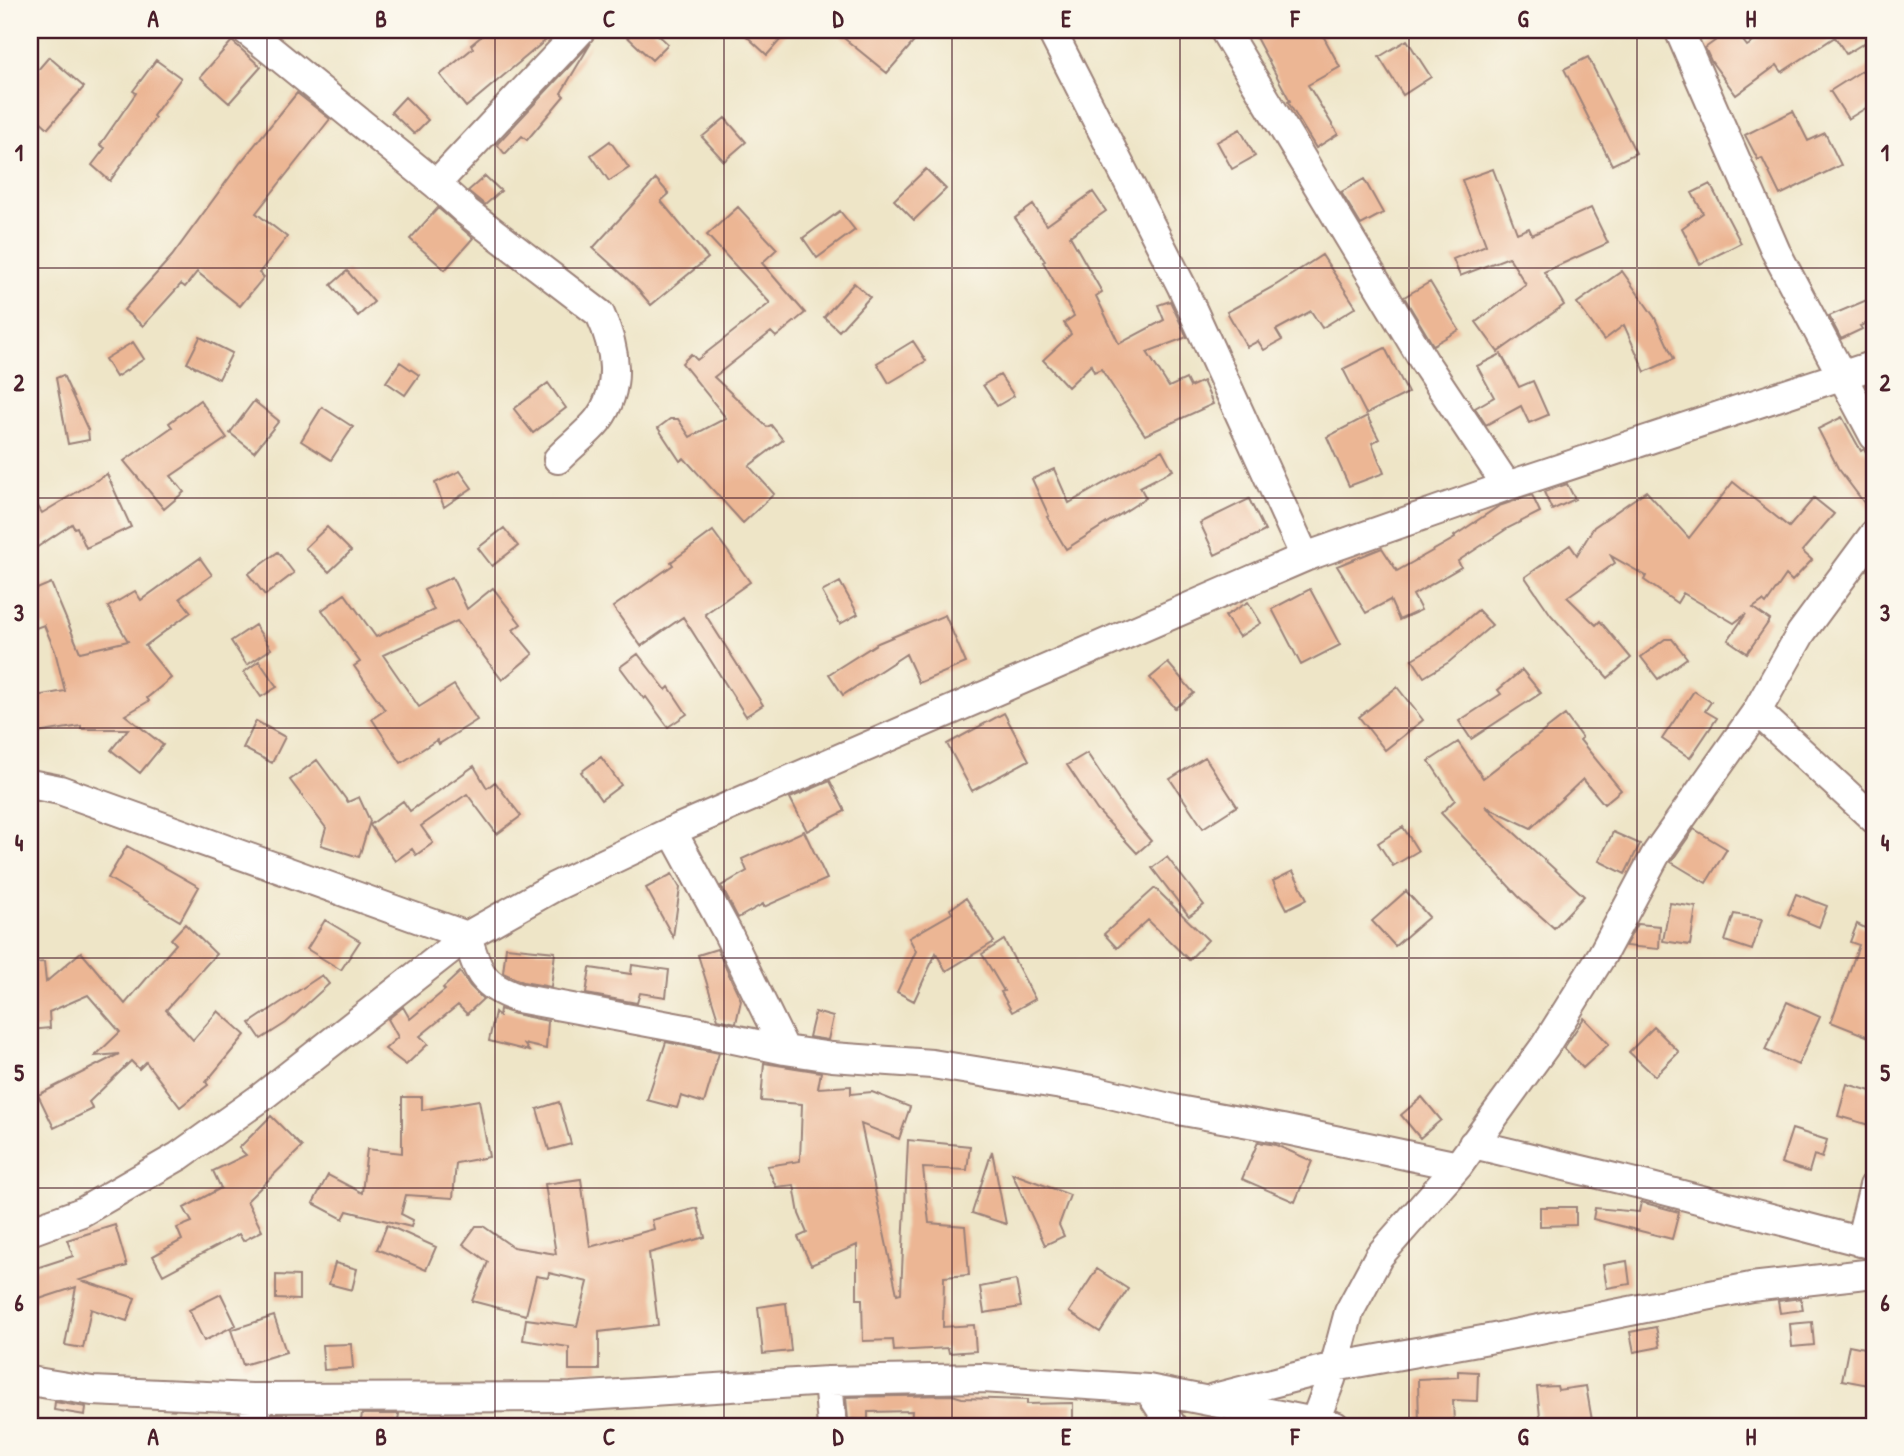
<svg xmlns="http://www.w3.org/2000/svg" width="1904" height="1456" viewBox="0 0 1904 1456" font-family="'Patrick Hand',sans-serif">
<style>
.building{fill:#ecb694}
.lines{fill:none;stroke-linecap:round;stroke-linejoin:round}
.minor-casing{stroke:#9c8279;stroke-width:32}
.minor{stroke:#fff;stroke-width:28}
.grid{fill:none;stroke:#4a1f2b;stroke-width:2;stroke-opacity:0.55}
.neatline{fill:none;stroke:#4a1f2b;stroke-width:2.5}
.grid-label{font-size:23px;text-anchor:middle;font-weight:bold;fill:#4a1f2b}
</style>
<rect width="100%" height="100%" fill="#fbf7ec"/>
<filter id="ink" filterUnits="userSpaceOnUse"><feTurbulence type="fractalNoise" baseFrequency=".0143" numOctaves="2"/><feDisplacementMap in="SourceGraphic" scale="14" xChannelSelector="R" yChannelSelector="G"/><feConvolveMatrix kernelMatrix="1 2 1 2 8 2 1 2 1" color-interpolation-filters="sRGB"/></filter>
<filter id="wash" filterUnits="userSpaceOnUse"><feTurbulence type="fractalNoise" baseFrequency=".00686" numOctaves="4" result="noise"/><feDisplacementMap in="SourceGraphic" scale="28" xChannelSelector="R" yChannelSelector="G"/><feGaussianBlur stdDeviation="1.57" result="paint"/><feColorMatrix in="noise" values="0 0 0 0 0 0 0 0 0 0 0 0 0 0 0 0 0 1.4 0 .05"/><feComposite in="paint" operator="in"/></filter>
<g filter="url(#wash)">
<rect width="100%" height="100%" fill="#eee5c7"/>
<g id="blocks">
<!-- building -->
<path class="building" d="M489,30H558L466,107L440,75L473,48L471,45Z
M620,30H653L668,44L652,60Z
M740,30H789L767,55Z
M834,30H924L887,73Z
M1252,30H1320L1340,67L1308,85L1338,134L1316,148L1288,102L1290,101Z
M1730,30H1735L1747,46L1772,30H1874V37L1846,54L1835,37L1782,72L1777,65L1736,95L1711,61L1705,48Z
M1407,40L1431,77L1403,95L1379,57Z
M232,41L261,67L229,103L200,77Z
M591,43L561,93L564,96L527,140L522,136L505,154L497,144Z
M49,57L84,87L48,128L30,112V79Z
M1588,57L1636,153L1612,165L1564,69Z
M156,60L181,78L153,116L155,118L110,181L92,165L105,148L100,145L136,93L133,91Z
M1874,63V103L1848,119L1830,91Z
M297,93L330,119L256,213L287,237L259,273L264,277L240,306L197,272L185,287L181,284L143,326L124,310L172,256L240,163Z
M405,97L428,120L414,134L391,112Z
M1793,111L1808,141L1825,133L1841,165L1780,195L1762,158L1758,160L1745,135Z
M725,118L746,142L724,161L702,137Z
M1240,129L1255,156L1232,169L1217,142Z
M610,141L629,168L609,181L591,155Z
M926,169L946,189L914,220L894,200Z
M1493,169L1517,233L1529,228L1532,235L1591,208L1608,243L1544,272L1564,305L1498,352L1476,322L1526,285L1509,257L1460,276L1453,259L1486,245L1462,180Z
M485,176L501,191L485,205L468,191Z
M656,179L669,194L661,201L708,258L651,305L634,285L593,248Z
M1364,179L1383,213L1361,225L1341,192Z
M1710,184L1741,243L1700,264L1682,228L1703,213L1692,193Z
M1093,192L1106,211L1070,236L1102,292L1096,296L1119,344L1164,320L1158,305L1170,301L1187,337L1147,352L1169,387L1186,379L1190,387L1203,381L1213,404L1145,435L1101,369L1094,372L1091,365L1068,387L1043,360L1071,334L1064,323L1074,316L1043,262L1045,261L1015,218L1033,205L1047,225Z
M738,207L777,249L762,263L805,313L776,337L771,332L714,377L767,427L771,425L783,440L749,466L774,494L743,523L684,458L680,461L658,428L670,419H678L690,437L726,418L682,363L691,354L697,360L770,303L707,235Z
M438,208L473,238L445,270L410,239Z
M840,211L855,230L817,258L803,238Z
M1322,255L1356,307L1322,328L1311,311L1276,330L1282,340L1264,350L1258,341L1247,347L1227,312L1276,285Z
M347,271L374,302L358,316L331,285Z
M1622,271L1655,318L1674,359L1645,372L1624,325L1604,340L1577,303Z
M1430,282L1459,330L1433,345L1404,297Z
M854,283L870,297L839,331L824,317Z
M1874,297V321L1860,326L1862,329L1841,339L1829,316Z
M200,337L232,353L219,379L187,363Z
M913,341L926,361L889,383L877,363Z
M133,342L144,359L116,377L105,359Z
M1385,348L1408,393L1366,414L1343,369Z
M1501,354L1519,387L1533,381L1548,415L1529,423L1521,406L1486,425L1475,408L1494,397L1477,366Z
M400,362L419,375L405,395L386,382Z
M63,375L88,430L89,440L68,444L56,378Z
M1000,375L1014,396L997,406L983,385Z
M548,383L566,408L533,433L514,409Z
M200,400L227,438L171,476L184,492L164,509L124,461L172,427L169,423Z
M254,401L279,421L254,452L230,433Z
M322,407L353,427L331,460L301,441Z
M1367,416L1379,439L1372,443L1384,473L1349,486L1327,437Z
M1842,417L1861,451L1864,449L1874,463V516L1838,468L1818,429Z
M1162,450L1173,470L1140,487L1146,498L1066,549L1047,517L1049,516L1032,479L1054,469L1069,503Z
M460,471L472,488L444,507L435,483Z
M107,474L131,527L86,548L77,527L74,528L72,524L30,552V494L42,513Z
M1733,482L1789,527L1814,498L1834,514L1802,551L1812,560L1792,581L1786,575L1766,604L1763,601L1753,608L1770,620L1747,653L1728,640L1746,614L1734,623L1683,593L1677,603L1644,580L1646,576L1611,556L1615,563L1567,597L1596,625L1600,621L1631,658L1608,678L1551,615L1525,577L1570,545L1577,555L1594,527L1646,491L1689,538Z
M1567,484L1575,499L1552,510L1544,492Z
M1532,495L1540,512L1508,528L1458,561L1461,567L1413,595L1421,610L1399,620L1390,600L1366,613L1337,566L1382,548L1397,571L1455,538L1454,536L1499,506Z
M1249,499L1265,531L1215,555L1200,523Z
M327,527L351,551L329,572L305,548Z
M504,528L518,546L492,566L478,548Z
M713,531L750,582L705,614L763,705L746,716L683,617L641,646L613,607L673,565L671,562Z
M278,552L294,573L265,595L248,574Z
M200,558L212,575L180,598L191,612L145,646L171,678L147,698L149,701L125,715L163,745L140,773L111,750L128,729H81V726L30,734V697L65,691L55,651L44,625L30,630V592L51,583L80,652L128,641L108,607L135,591L141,600Z
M452,577L467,609L493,588L521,624L513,630L533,654L502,680L457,621L383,655L419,707L454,685L477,720L439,744L437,740L401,763L372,719L385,710L354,666L360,662L322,610L345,594L376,637L434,610L424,590Z
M840,582L858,614L840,624L822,592Z
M1310,589L1340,645L1301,665L1272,609Z
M1248,602L1261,623L1239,637L1225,616Z
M1478,610L1492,625L1449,662L1424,677L1412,659L1438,644Z
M945,615L966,663L919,683L906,654L843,695L829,674L878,643Z
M255,625L271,649L247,665L231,641Z
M1665,639H1672L1687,658L1658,679L1641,657Z
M638,654L666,690L669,687L687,714L668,727L646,697L644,699L620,667Z
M259,661L277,687L261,697L244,672Z
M1168,663L1194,693L1175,708L1150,678Z
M1522,670L1541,693L1471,739L1459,721L1501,694L1498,690Z
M1397,687L1423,720L1385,750L1359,717Z
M1694,691L1711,702L1705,711L1717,718L1690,758L1662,739Z
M1004,713L1029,760L972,791L947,744Z
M1565,715L1582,738L1580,740L1621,790L1604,804L1583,779L1531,828L1485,806L1584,896L1554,928L1518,896L1441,813L1455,800L1429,761L1458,742L1483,778Z
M256,721L285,737L272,763L243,748Z
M1087,753L1127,813L1151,841L1137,853L1097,810L1067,765Z
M601,757L621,785L601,800L581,772Z
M1205,757L1237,806L1203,828L1170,779Z
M317,760L348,802L359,797L370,821L359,857L321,845L326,828L290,780Z
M474,766L487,788L495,782L521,816L497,834L467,794L421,826L433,843L416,855L412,849L395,861L370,825L403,801L410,811Z
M830,781L845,811L807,831L790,798Z
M1403,827L1418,851L1393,866L1378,843Z
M1694,829L1727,849L1706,883L1671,862Z
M804,831L827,879L764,907L763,904L738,918L721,886L747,871L742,859Z
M1613,832L1640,844L1625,874L1599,861Z
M127,846L199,887L180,921L108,878Z
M1167,857L1204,905L1189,916L1152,868Z
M1293,871L1307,899L1287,909L1273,881Z
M672,874L680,888L673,937L646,888Z
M1155,888L1208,940L1189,960L1148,920L1117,948L1104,934Z
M1406,891L1429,917L1395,946L1372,921Z
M1796,894L1827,906L1819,927L1788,914Z
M966,898L994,942L946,971L936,953L914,1001L897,992L916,951L909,938L952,913L950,909Z
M1670,903L1696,907L1690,945L1663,941Z
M1872,910H1874V1039L1831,1022L1859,945L1850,942L1857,924L1865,928Z
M1734,914L1762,919L1752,950L1725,941Z
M325,920L360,941L341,970L307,949Z
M185,924L216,954L166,1010L193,1040L218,1011L245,1035L206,1082L208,1085L180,1107L146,1062L139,1069L131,1061L89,1102L93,1109L54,1128L38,1095L119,1054L95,1056L120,1032L88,995L49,1012L50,1028L30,1030V963L44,962L46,982L81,952L125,1004L176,944L171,939Z
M1637,924L1660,926L1659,949L1625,946Z
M1004,940L1035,999L1012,1012L1001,992L1004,991L982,954Z
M506,947L555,952L551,987L523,982L503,973Z
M717,949L741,1000L736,1023L718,1019L698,955Z
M632,965L669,970L666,997L640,993L637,1003L586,994L590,968L631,974Z
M460,972L470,986L483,999L467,1014L458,1005L420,1036L428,1044L406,1065L385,1049L398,1037L388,1019L403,1007L410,1019L445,990L443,988Z
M322,975L329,984L286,1023L261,1039L250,1023Z
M1787,1002L1820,1017L1798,1065L1765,1050Z
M500,1009L515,1014L548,1021L546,1049L524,1044L529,1051L489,1041L495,1012L499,1016Z
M815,1012L833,1017L828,1040L809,1037Z
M1584,1018L1609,1044L1583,1068L1564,1048Z
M1654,1027L1679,1052L1655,1076L1629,1052Z
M666,1042L719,1053L704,1103L681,1096L677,1108L647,1100Z
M764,1063L821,1072L818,1088L851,1086V1094L872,1092L910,1107L899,1139L861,1124L897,1294L901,1293L908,1140L970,1146L967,1170L923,1168L929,1223L965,1226L969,1275L944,1277L943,1327L974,1325L976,1351L949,1353L948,1348L894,1351L893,1340L863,1341L862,1299H857V1245L811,1265L798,1237L807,1233L799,1214L794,1185L776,1187L767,1166L800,1161L802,1104L761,1101Z
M1847,1084L1874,1092V1107L1869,1125L1838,1116Z
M402,1097H422V1110L479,1100L489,1157L456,1163L453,1198L406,1195L401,1214L413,1220L411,1227L347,1211L343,1219L313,1203L328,1175L362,1193L367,1149L402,1153Z
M1422,1097L1441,1120L1420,1138L1401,1115Z
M559,1102L571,1144L549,1150L537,1109Z
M271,1116L302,1147L247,1201L262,1231L243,1241L239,1234L163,1275L153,1256L182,1240L177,1228L192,1222L184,1208L221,1188L213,1171L246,1155L239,1148Z
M1792,1129L1827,1140L1822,1158L1814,1155L1809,1172L1781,1163Z
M1258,1142L1276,1145L1312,1161L1295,1202L1242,1179Z
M992,1151L1006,1224L972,1213Z
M1012,1173L1070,1195L1059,1225L1064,1236L1045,1245Z
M581,1179L590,1247L654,1229L652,1220L697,1208L705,1237L649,1253L658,1325L599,1332V1370H569V1347L523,1340L526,1319L577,1326L588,1282L549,1273L548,1278L536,1276L526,1315L472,1301L488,1262L463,1244L476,1226H483L513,1247L556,1254L545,1184Z
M1641,1202L1679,1212L1672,1239L1593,1219L1595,1208L1639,1212Z
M1540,1207H1576V1225L1540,1226Z
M115,1225L127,1266L80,1280L135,1298L127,1321L91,1309L83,1348L65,1345L76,1287L30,1302V1270L73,1256L67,1240Z
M387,1225L436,1247L426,1270L377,1249Z
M1627,1261L1630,1284L1607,1288L1603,1265Z
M335,1263L357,1269L352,1290L329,1284Z
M1097,1269L1128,1289L1100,1332L1069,1312Z
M276,1275L299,1276V1300L276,1299Z
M1016,1280L1021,1307L984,1313L980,1287Z
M221,1294L236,1325L204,1341L189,1310Z
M1801,1298L1803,1310L1780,1313L1778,1301Z
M786,1303L791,1351L763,1354L758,1307Z
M274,1316L286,1352L243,1365L231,1330Z
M1812,1322L1814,1345L1792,1347L1790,1324Z
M1656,1327L1660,1347L1634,1352L1630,1332Z
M351,1344L353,1368L324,1370L322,1345Z
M1849,1345L1874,1350V1386L1842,1380Z
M1458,1371L1478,1372L1477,1401L1453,1400L1454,1424L1419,1425L1418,1379L1458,1377Z
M1557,1386L1558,1390L1586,1386L1593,1426H1541L1537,1387Z
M952,1395L962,1398L1027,1400V1404L1073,1403V1426H911L912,1411L868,1412V1420L848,1419L846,1397Z
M55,1402L86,1407L85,1415L54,1410Z
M362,1414H399L397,1426H360Z"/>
</g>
</g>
<g filter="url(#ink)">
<use href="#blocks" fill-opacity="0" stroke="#9c8279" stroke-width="2"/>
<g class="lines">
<!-- minor casing -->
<g class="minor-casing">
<path id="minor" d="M246,30L436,184L467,212L600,314C616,348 622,388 598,420C587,434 570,446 558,459
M1051,30L1182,287L1305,557
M1224,30L1425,363L1507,486
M1679,30L1776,252L1874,436
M436,184L581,30
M1757,711L1874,819
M30,784L60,790L467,936C478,971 480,985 518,998L696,1031L785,1050L832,1057L932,1064L1093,1090L1178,1110L1282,1129L1458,1166
M672,831L727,932L785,1050
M1473,1144L1640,1184L1874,1245
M30,1231L82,1212L179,1156L259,1099L467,936L554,887L672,831L1305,557L1507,486L1874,365
M1860,1242L1874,1186
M30,1381L92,1391L252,1398L571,1397L828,1381L983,1378L1148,1389L1335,1426
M828,1381L832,1426
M1148,1389L1172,1426
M252,1398L258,1426
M1214,1398L1334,1367L1494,1338L1751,1287L1874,1273
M1313,1426L1331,1379L1349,1312L1379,1256L1458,1166L1545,1046L1602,955L1656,854L1757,711L1801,633L1874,534"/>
</g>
<!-- minor -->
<use href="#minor" class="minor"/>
</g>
</g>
<!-- grid -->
<path class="grid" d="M267,30V1426M495,30V1426M724,30V1426M952,30V1426M1180,30V1426M1409,30V1426M1637,30V1426M30,268H1874M30,498H1874M30,728H1874M30,958H1874M30,1188H1874"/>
<!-- margin -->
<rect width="1904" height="1456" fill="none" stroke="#fbf7ec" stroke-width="77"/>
<rect x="38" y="38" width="1828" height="1380" class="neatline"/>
<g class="grid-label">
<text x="153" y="27">A</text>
<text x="381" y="27">B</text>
<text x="609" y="27">C</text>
<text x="838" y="27">D</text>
<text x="1066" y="27">E</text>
<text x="1295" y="27">F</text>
<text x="1523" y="27">G</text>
<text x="1751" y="27">H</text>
<text x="19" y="161">1</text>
<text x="1885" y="161">1</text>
<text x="19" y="391">2</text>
<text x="1885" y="391">2</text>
<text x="19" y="621">3</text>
<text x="1885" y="621">3</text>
<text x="19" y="851">4</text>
<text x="1885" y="851">4</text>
<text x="19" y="1081">5</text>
<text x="1885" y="1081">5</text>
<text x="19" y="1311">6</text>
<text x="1885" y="1311">6</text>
<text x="153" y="1445">A</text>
<text x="381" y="1445">B</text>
<text x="609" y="1445">C</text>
<text x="838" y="1445">D</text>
<text x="1066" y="1445">E</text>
<text x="1295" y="1445">F</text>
<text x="1523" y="1445">G</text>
<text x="1751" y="1445">H</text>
</g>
</svg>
